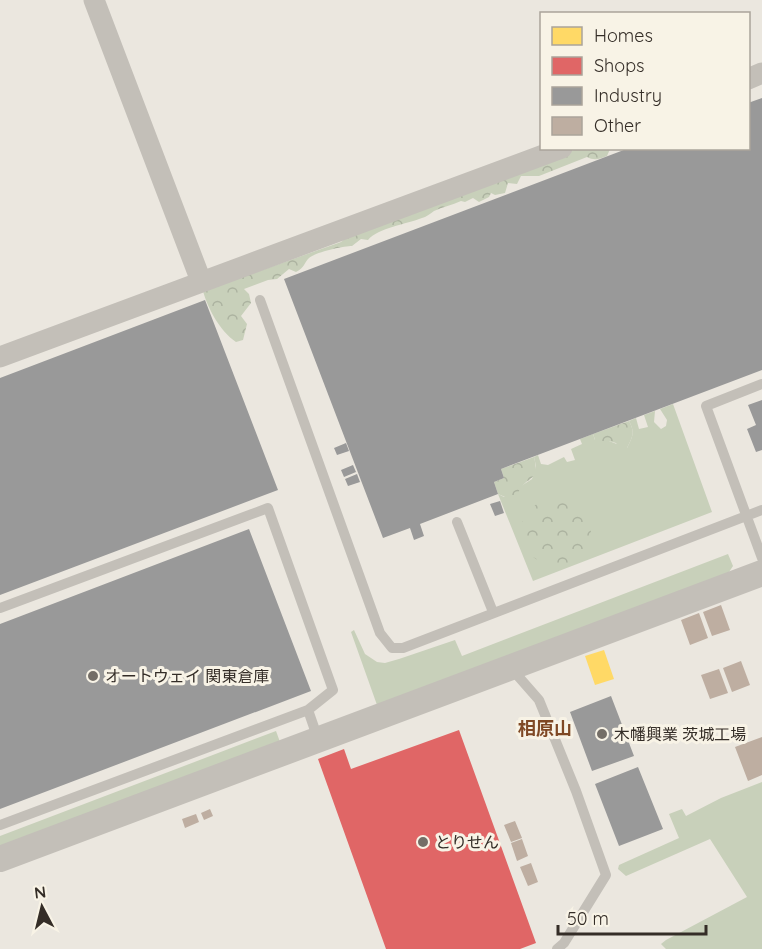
<svg xmlns="http://www.w3.org/2000/svg" width="762" height="949" viewBox="0 0 762 949" font-family="Quicksand,'Noto Sans JP',sans-serif">
<style>
.grass{fill:#c8d0ba}
.forest{fill:url(#forest-crowns)}
.homes{fill:#ffd966}
.shops{fill:#e06666}
.industry{fill:#999}
.building{fill:#beaea1}
.lines{fill:none;stroke-linecap:round;stroke-linejoin:round}
.service{stroke:#c3bfb8;stroke-width:10}
.minor{stroke:#c3bfb8;stroke-width:21}
.tertiary{stroke:#c3bfb8;stroke-width:26}
.poi-dot{fill:#746e67;stroke:#f8f3e6;stroke-width:2}
.labels{text-anchor:middle;dominant-baseline:central;stroke-width:6;stroke-linejoin:round;paint-order:stroke}
.poi-label{font-size:16px;fill:#342d27;stroke:#f8f3e6;text-anchor:start}
.neighbourhood-label{font-size:18px;font-weight:bold;fill:#7f4824;stroke:#f8f3e6}
</style>
<defs>
<pattern id="forest-crowns" width="20" height="18" patternUnits="userSpaceOnUse" patternTransform="scale(1.5)"><rect width="20" height="18" fill="#c8d0ba"/><path d="M2 6a3 3 0 1 1 6 0M12 15a3 3 0 1 1 6 0" fill="none" stroke="#acb3a0"/></pattern>
</defs>
<rect width="100%" height="100%" fill="#ebe7df"/>
<!-- grass -->
<path class="grass" d="M673,404L712,512L533,581L498,494L504,497L532,479L536,466L534,457L538,455L541,464L548,465L564,457L567,462L575,460L571,449L582,444L580,439L593,434L595,440L609,441L627,448C633,436 635,432 629,421L636,418L639,429L648,427L644,415L655,411L654,422L661,429L666,426L667,420L660,409Z
M728,554L733,566L727,575L377,705L351,632L354,630L365,654L377,662L385,663L399,659L455,640L462,656Z
M276,731L280,742L0,847V836Z
M762,782V949H666L661,944L666,940L747,897L710,839L626,876L618,869L619,865L679,838L669,814L682,809L686,816L721,798Z"/>
<!-- forest -->
<path class="forest" d="M580,149H610L607,156C600,159 594,161 587,157L539,176H521L517,184L508,183L505,193L495,195L491,193L489,197L479,202L473,198L465,202L461,201C452,205 443,207 434,211C430,214 426,217 422,218C407,224 378,228 368,240L361,239L352,246C344,246 316,252 309,258C304,263 305,267 296,272L289,269L277,279L268,280L244,289L249,294L251,303L241,316L247,324L243,340L236,342C220,331 208,309 203,291L341,242L346,238L569,151Z
M629,421C635,432 633,436 627,448H619L616,443L609,441L604,445H597L593,434Z
M534,457C541,485 524,474 517,496L510,499L498,494L494,482L504,478L501,469Z
M553,498C561,500 569,501 575,505C593,515 597,543 581,556C575,562 568,564 560,564C514,568 505,507 553,498Z"/>
<!-- homes -->
<path class="homes" d="M604,650L614,679L595,685L585,656Z"/>
<!-- shops -->
<path class="shops" d="M459,730L536,943L520,949H386L318,759L344,749L351,769Z"/>
<!-- industry -->
<path class="industry" d="M762,98V370L501,469L504,478L494,482L498,494L420,524L424,536L414,540L410,528L383,538L284,279L629,148H748V103Z
M205,300L278,490L0,595V378Z
M762,400V450L756,452L747,429L756,425L748,405Z
M346,443L349,451L337,455L334,448Z
M353,465L356,472L344,477L341,470Z
M357,474L360,482L348,486L345,479Z
M500,501L504,513L495,516L490,504Z
M249,529L311,691L0,809V624Z
M611,696L634,756L592,771L570,712Z
M638,767L663,829L619,846L595,784Z"/>
<!-- building -->
<path class="building" d="M721,605L730,630L712,636L703,612Z
M699,613L708,638L690,645L681,620Z
M741,661L750,685L732,692L723,668Z
M719,669L728,693L710,699L701,675Z
M762,737V775L748,781L735,747Z
M210,809L213,816L204,820L201,813Z
M196,814L199,822L185,828L182,819Z
M515,821L522,838L511,842L504,825Z
M522,839L528,856L517,861L511,843Z
M531,863L538,882L528,886L520,867Z"/>
<g class="lines">
<!-- service -->
<path class="service" d="M260,300L380,633L392,648H403L762,510
M762,384L706,406L762,558
M457,522L493,612
M0,608L268,508L333,690L308,710L318,739
M511,668L539,700L576,791L606,875L564,943L557,949
M0,825L308,710"/>
<!-- minor -->
<path class="minor" d="M94,0L201,281
M748,79L762,73
M0,357L562,148"/>
<!-- tertiary -->
<path class="tertiary" d="M0,859L762,573"/>
</g>
<!-- markers -->
<g class="poi-dot">
<circle cx="93" cy="676" r="6"/>
<circle cx="602" cy="734" r="6"/>
<circle cx="423" cy="842" r="6"/>
</g>
<g class="labels">
<!-- poi labels -->
<g class="poi-label">
<text x="105" y="676">オートウェイ 関東倉庫</text>
<text x="614" y="734">木幡興業 茨城工場</text>
<text x="435" y="842">とりせん</text>
</g>
<!-- neighbourhood labels -->
<g class="neighbourhood-label">
<text x="545" y="728">相原山</text>
</g>
</g>
<!-- legend -->
<rect x="540" y="12" width="210" height="138" fill="#f8f3e6" stroke="#aaa49a" stroke-width="1.5"/>
<rect x="552" y="27" width="30" height="18" fill="#ffd966" stroke="#aaa49a" stroke-width="1.5"/>
<text x="594" y="42" font-size="18" fill="#342d27">Homes</text>
<rect x="552" y="57" width="30" height="18" fill="#e06666" stroke="#aaa49a" stroke-width="1.5"/>
<text x="594" y="72" font-size="18" fill="#342d27">Shops</text>
<rect x="552" y="87" width="30" height="18" fill="#999999" stroke="#aaa49a" stroke-width="1.5"/>
<text x="594" y="102" font-size="18" fill="#342d27">Industry</text>
<rect x="552" y="117" width="30" height="18" fill="#beaea1" stroke="#aaa49a" stroke-width="1.5"/>
<text x="594" y="132" font-size="18" fill="#342d27">Other</text>
<!-- north arrow -->
<g transform="translate(42 907) rotate(353)" stroke="#f8f3e6" stroke-width="4.5" paint-order="stroke">
<path d="M0-4.5L10 22L0 15L-10 22Z" fill="#342d27"/>
<text y="-9" font-size="16" font-weight="bold" text-anchor="middle" fill="#342d27">N</text>
</g>
<!-- scale -->
<path d="M558 925v9h148v-9" fill="none" stroke="#342d27" stroke-width="3"/>
<text x="567" y="925" font-size="18" fill="#342d27" stroke="#f8f3e6" stroke-width="4.5" paint-order="stroke">50 m</text>
</svg>
